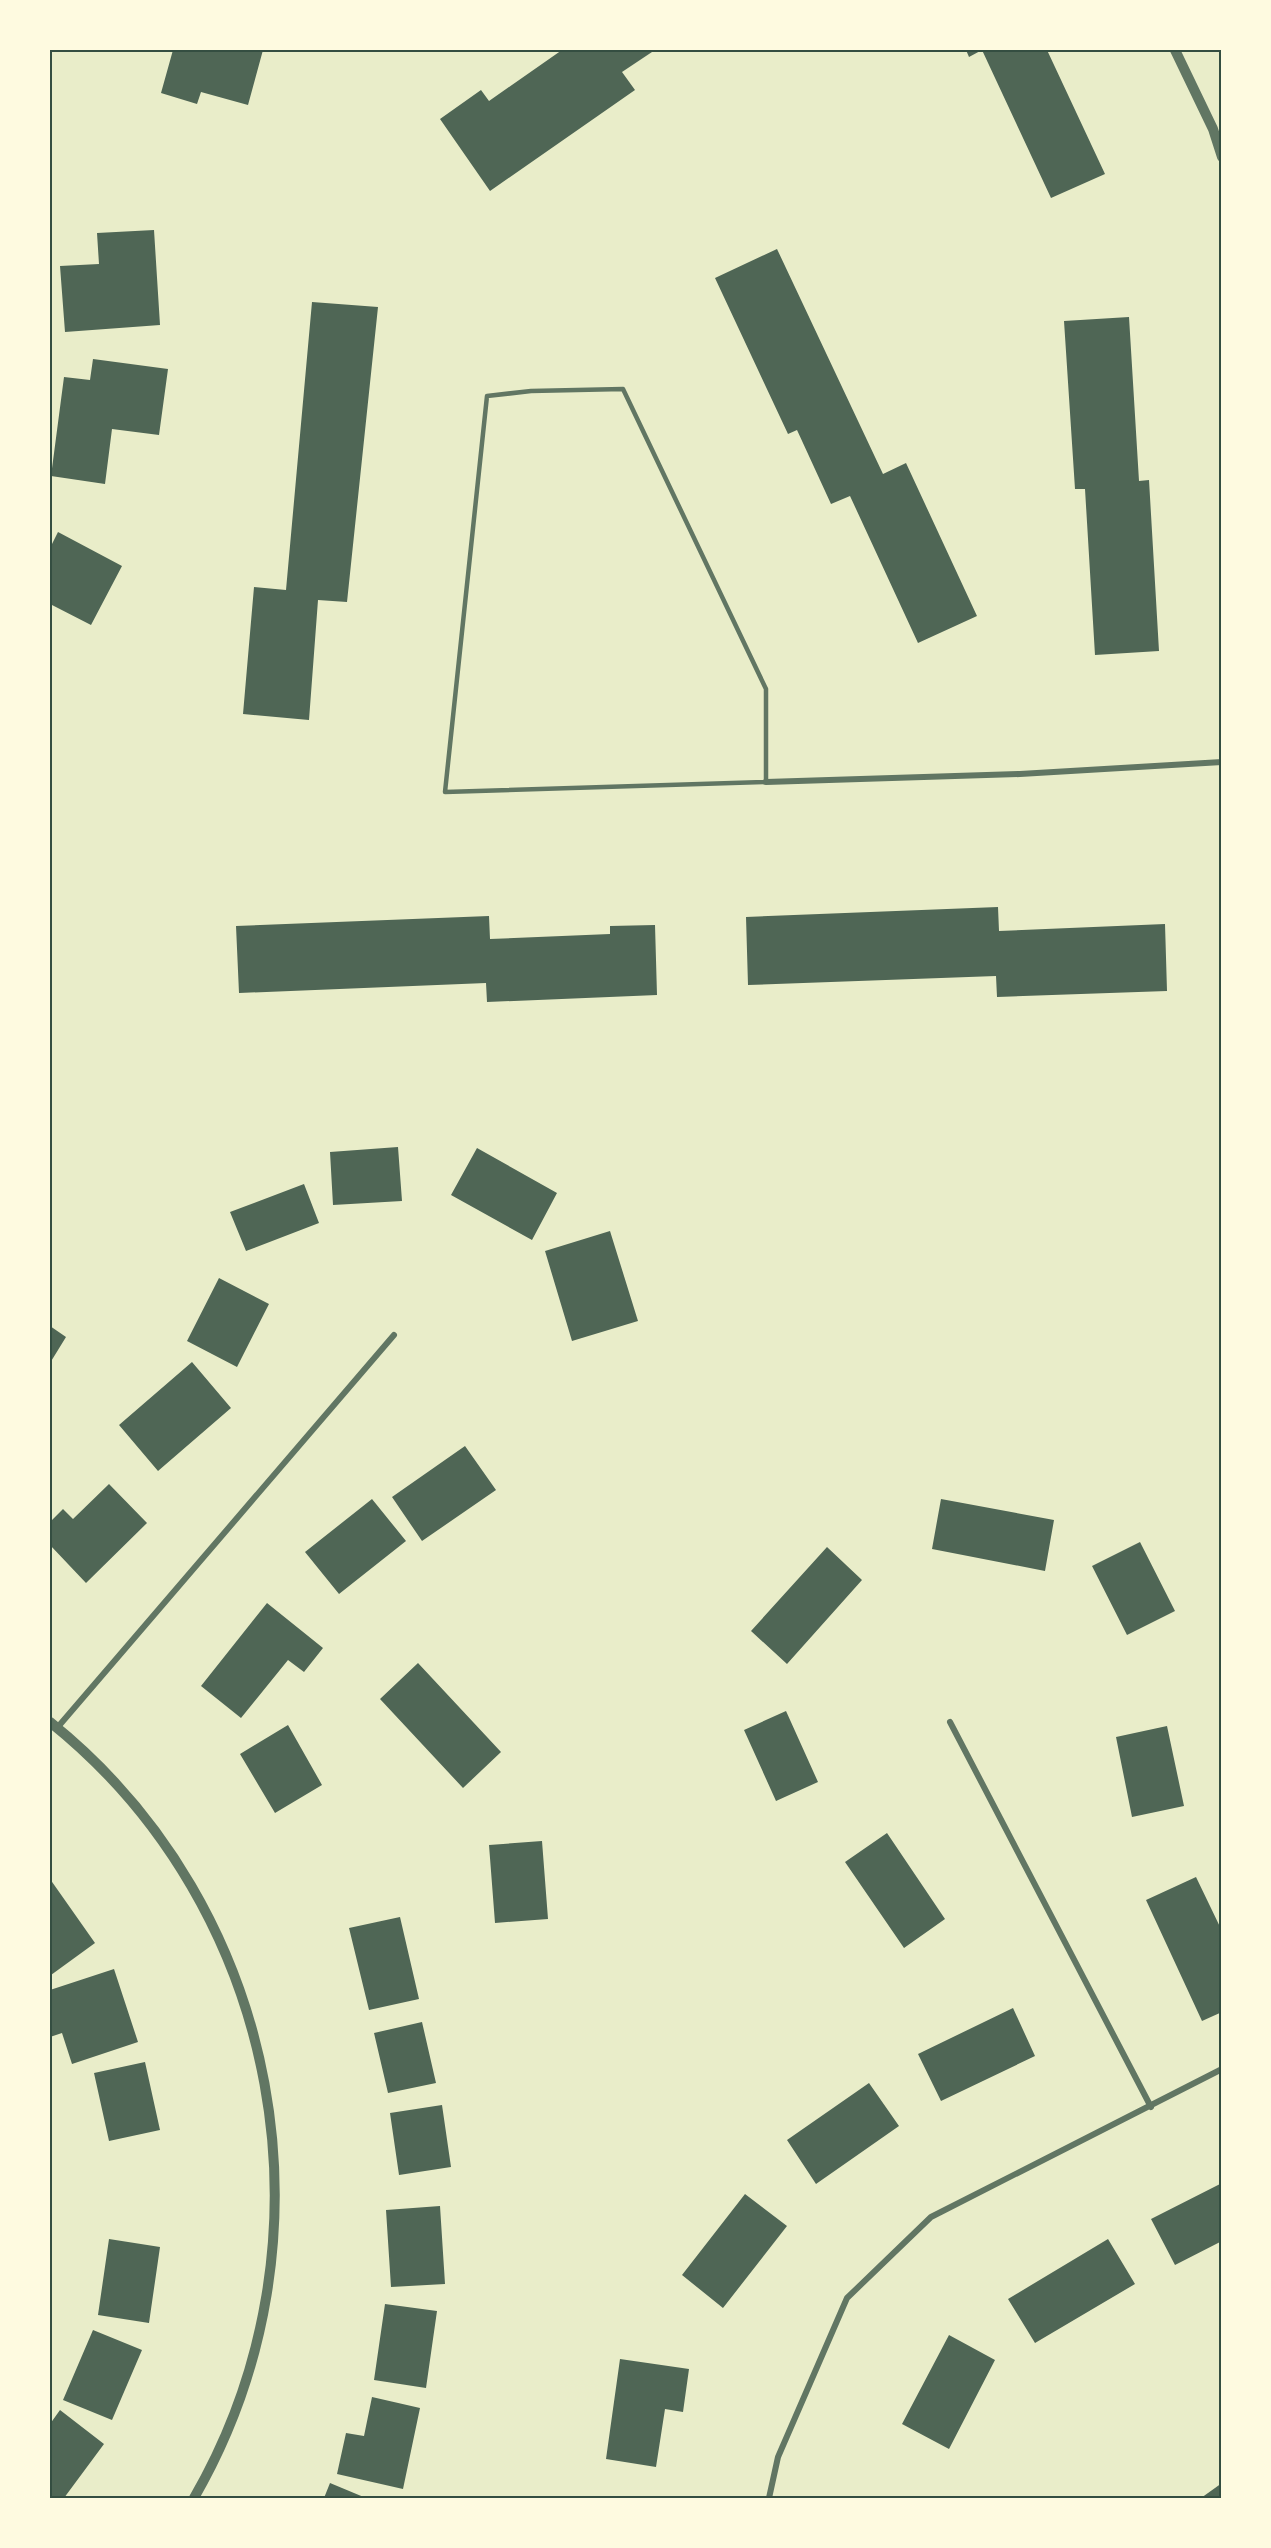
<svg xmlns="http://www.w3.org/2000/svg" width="1271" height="2548" viewBox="0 0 1271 2548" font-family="Mulish,sans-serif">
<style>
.building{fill:#4f6655}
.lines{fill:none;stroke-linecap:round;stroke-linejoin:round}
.service{stroke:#617663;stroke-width:4.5}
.minor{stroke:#617663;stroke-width:6}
.tertiary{stroke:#617663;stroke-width:10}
.neatline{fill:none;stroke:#344e41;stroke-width:2}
</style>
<rect width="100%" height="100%" fill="#e9edc9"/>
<!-- building -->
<path class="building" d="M173,50H263L248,105L201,92L197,104L161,93Z
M562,50H655L622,72L635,90L490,191L440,119L481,90L489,101Z
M966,50H1047L1105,174L1051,198L982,50L969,57Z
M154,230L160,325L65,332L60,266L99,264L97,233Z
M777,249L883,474L906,463L977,616L918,643L850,496L831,504L797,430L788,434L715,278Z
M312,302L378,307L347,602L318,600L309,720L243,714L254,587L286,590Z
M1129,317L1139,481L1149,480L1159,651L1095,655L1085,489H1075L1064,321Z
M93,359L168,369L159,435L112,429L105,484L51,476L64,377L90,380Z
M58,532L122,566L91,625L52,605L50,608V548Z
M998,907L999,931L1165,924L1167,991L997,997L996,976L748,985L746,917Z
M489,916L490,939L610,934V926L655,925L657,995L487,1002L486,983L239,993L236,926Z
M398,1147L402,1201L333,1205L330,1152Z
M477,1148L557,1193L532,1240L451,1195Z
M304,1184L319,1223L246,1251L230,1212Z
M610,1231L638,1321L572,1341L545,1251Z
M219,1278L269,1304L237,1367L187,1341Z
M50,1326L66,1337L50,1363Z
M192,1362L231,1408L158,1471L119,1425Z
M465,1446L496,1490L422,1541L392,1497Z
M109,1484L147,1523L86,1583L50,1545V1522L63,1509L73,1519Z
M372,1499L406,1541L339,1594L305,1552Z
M941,1499L1054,1520L1045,1571L932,1549Z
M1140,1542L1175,1611L1127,1635L1092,1566Z
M827,1547L862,1580L787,1664L751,1631Z
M267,1603L323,1648L304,1672L288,1660L241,1718L201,1686Z
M418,1663L501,1752L463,1788L380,1699Z
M786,1711L818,1782L776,1801L744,1730Z
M288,1725L322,1785L275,1813L240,1754Z
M1167,1726L1184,1806L1132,1817L1116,1737Z
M887,1833L945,1919L904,1948L845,1862Z
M542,1841L548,1919L495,1923L489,1845Z
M1196,1877L1222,1931V2012L1202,2021L1146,1900Z
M50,1879L95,1943L51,1975L50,1973Z
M400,1917L419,1999L369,2010L349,1928Z
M114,1969L138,2042L72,2064L62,2033L50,2037V1990Z
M1013,2008L1035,2056L941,2101L918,2054Z
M422,2022L436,2083L388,2093L374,2033Z
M145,2062L160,2130L109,2141L94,2073Z
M869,2083L899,2126L816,2184L787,2140Z
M442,2105L451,2167L399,2175L390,2113Z
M1222,2183V2241L1175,2265L1151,2219Z
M745,2194L787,2226L723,2308L682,2275Z
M440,2206L445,2284L391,2287L386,2210Z
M109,2239L160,2247L149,2323L98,2315Z
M1108,2239L1135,2284L1035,2343L1008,2299Z
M385,2304L437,2311L426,2388L374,2380Z
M93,2330L142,2350L112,2420L63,2400Z
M949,2335L995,2360L949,2449L902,2424Z
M620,2359L689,2369L683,2412L665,2409L656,2467L606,2459Z
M372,2397L420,2408L403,2489L337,2474L346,2433L364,2436Z
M60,2410L104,2444L64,2498H50V2424Z
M330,2483L366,2498H324Z
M1222,2483V2498H1201Z"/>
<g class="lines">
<!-- service -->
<path class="service" d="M623,389L766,689V782L445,792L487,396L531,391Z"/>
<!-- minor -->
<path class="minor" d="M766,782L1020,774L1222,762
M950,1722L1151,2107
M57,1728L394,1335
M769,2498L778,2457L847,2298L931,2217L1222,2069"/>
<!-- tertiary -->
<path class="tertiary" d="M1175,50L1213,129L1222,157
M50,1722C282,1908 342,2242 194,2498"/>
</g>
<!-- border -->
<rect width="1271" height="2548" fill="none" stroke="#fefae0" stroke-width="102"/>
<rect x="51" y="51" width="1169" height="2446" class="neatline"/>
</svg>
